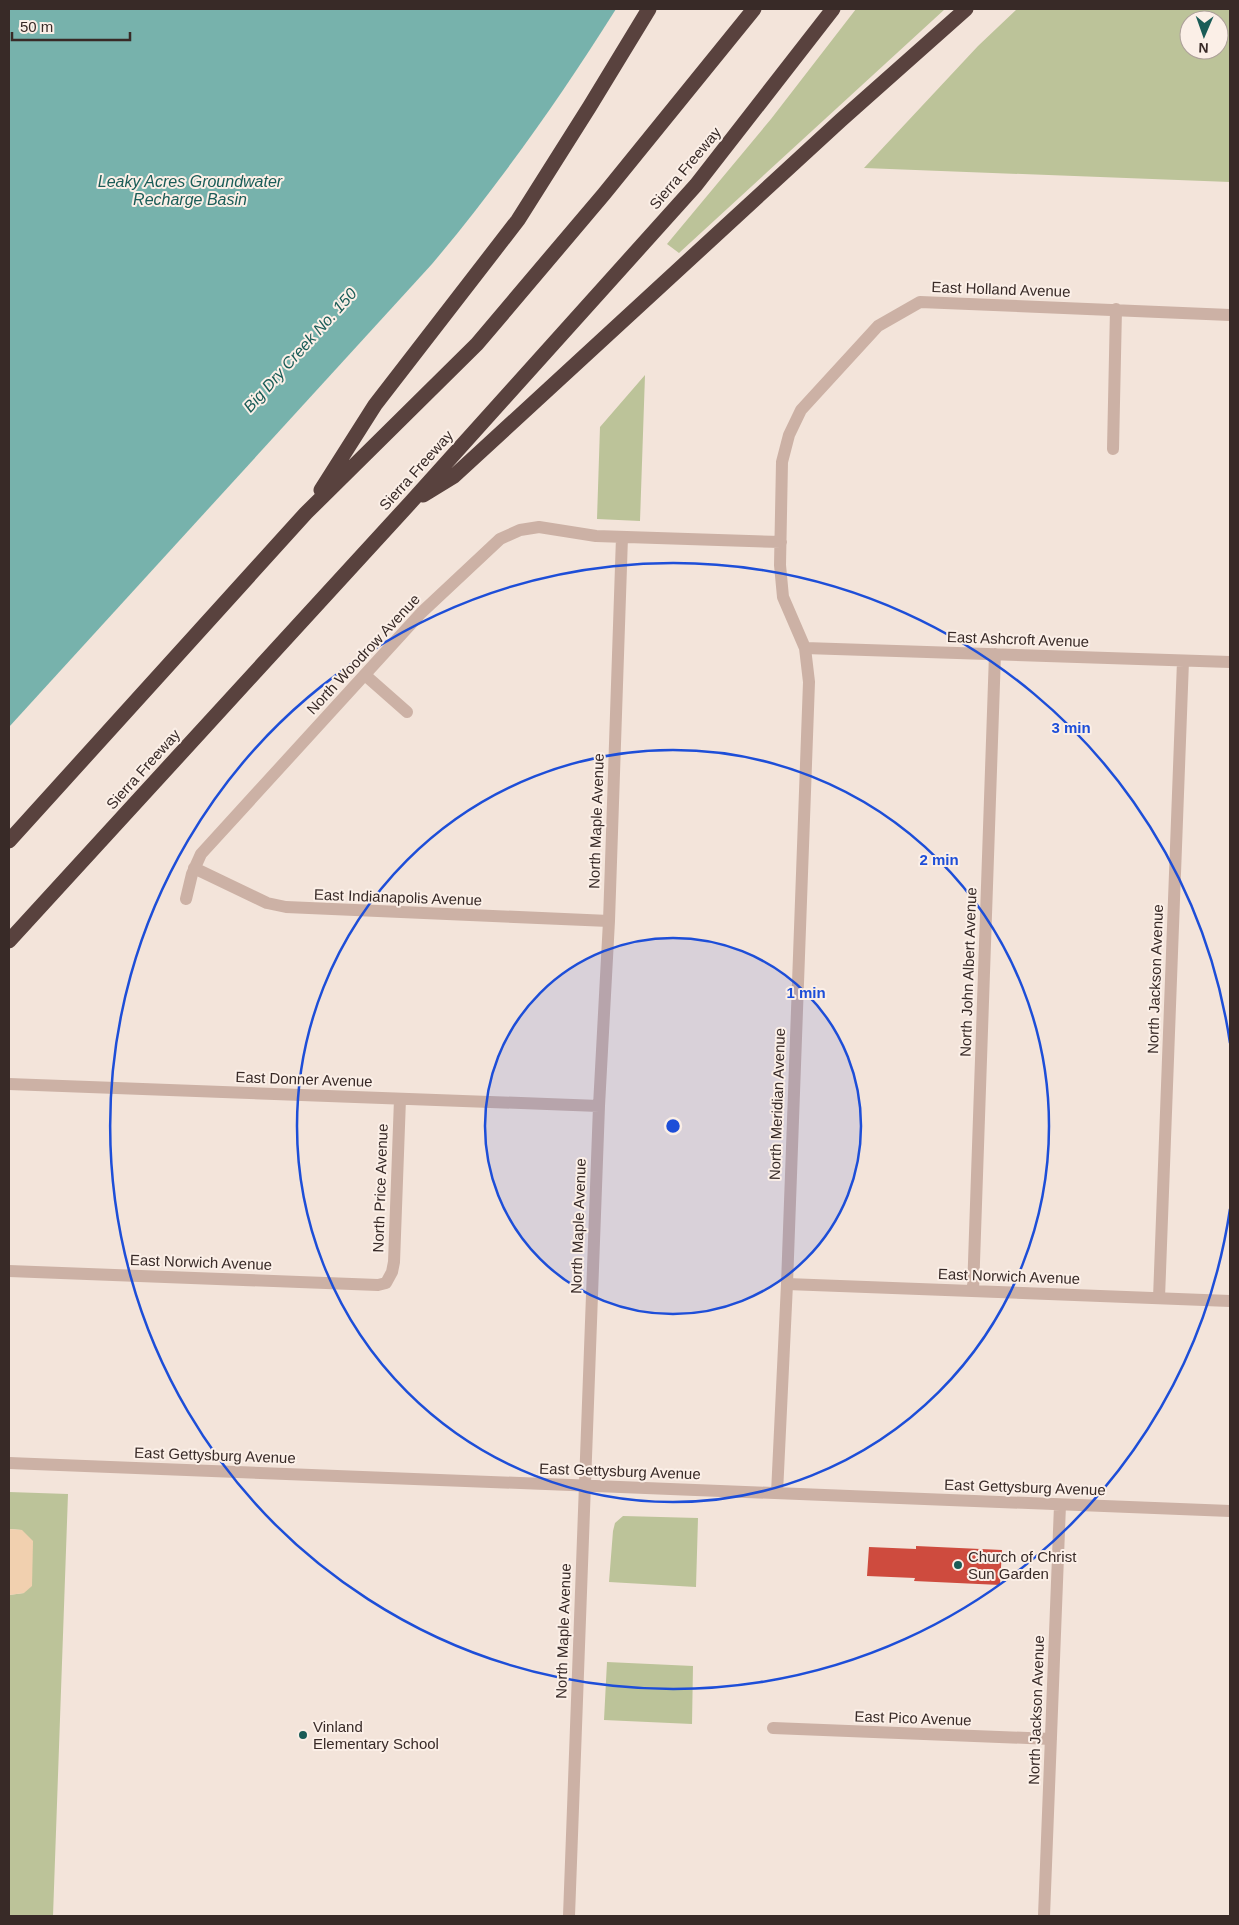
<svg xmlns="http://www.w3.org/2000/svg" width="1239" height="1925" viewBox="0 0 1239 1925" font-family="Arial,sans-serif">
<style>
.green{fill:#bcc399;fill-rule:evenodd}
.sand{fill:#f1d0af}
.water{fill:#77b2ac}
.building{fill:#ce4b3e}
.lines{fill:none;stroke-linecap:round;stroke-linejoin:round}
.minor{stroke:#ccb1a5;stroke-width:12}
.highway{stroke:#59423e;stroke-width:15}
.ring{fill:none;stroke:#1d4ed8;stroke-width:2.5}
.poi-dot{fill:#1a5c57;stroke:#fbefe7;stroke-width:2}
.labels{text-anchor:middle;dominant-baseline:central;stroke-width:4;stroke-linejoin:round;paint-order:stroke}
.street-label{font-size:15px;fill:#382a27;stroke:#fbefe7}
.poi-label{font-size:15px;fill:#382a27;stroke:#fbefe7;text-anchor:start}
.water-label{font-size:16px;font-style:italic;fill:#1a5c57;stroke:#fbefe7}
.centre{fill:#1d4ed8;stroke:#fbefe7;stroke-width:2.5}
.ring-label{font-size:15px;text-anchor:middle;font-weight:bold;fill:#1d4ed8;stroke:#fbefe7;stroke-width:4;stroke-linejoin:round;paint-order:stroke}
</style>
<rect width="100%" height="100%" fill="#f3e4da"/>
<!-- green -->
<path class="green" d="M856,9H945L679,253L667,244L771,119Z
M1017,9H1230V182L864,168L978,46ZM1189,20H1219V50H1189Z
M645,375L640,521L597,519L600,427Z
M9,1492L68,1494L53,1916H9V1595L24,1593L22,1530L9,1529Z
M623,1516L698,1518L696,1587L609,1582L613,1531L615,1523Z
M607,1662L693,1666L692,1724L604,1720Z"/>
<!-- sand -->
<path class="sand" d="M9,1529L22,1530L33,1541L32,1586L24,1593L9,1595Z"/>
<!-- water -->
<path class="water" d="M9,9H616C560,98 500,183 432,264L9,727Z"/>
<!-- building -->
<path class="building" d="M916,1546L1002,1550L1000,1585L914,1581L915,1578L867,1576L869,1547L916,1549Z"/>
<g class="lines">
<!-- minor -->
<path class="minor" d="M1113,449L1116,309
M805,648L1230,662
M365,675L407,712
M194,868L267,903L286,907L609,921
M186,899L192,874L201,854L421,613L500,539L520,530L539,527L596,536L781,542
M9,1084L599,1106
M9,1271L378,1285L386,1283L392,1272L394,1262L400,1099
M787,1284L1230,1301
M973,1291L995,654
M1159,1298L1183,661
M9,1463L1230,1511
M777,1493L787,1284L809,682L805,648L783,597L780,565L782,462L789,435L801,410L878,326L920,302L1230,315
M773,1728L1051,1739
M569,1916L599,1106L609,921L622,537
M1044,1916L1060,1505"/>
<!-- highway -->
<path class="highway" d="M321,490L375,405L518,220L590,106L649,9
M423,495L454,476L841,120L966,9
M9,841L306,513L477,344L604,194L754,9
M9,941L411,502L696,185L833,9"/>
</g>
<!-- distance rings -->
<circle cx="673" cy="1126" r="188" fill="#1d4ed8" fill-opacity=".12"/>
<g class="ring">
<circle cx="673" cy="1126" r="188"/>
<circle cx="673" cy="1126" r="376"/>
<path d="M1230 1209A563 563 0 1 1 1230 1043"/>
</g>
<!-- markers -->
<g class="poi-dot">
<circle cx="958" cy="1565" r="5"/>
<circle cx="303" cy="1735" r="5"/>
</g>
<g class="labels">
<!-- street labels -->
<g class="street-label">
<text transform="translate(685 168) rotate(-50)">Sierra Freeway</text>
<text transform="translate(1001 289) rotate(2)">East Holland Avenue</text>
<text transform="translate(416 470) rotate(-48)">Sierra Freeway</text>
<text transform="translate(1018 639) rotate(2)">East Ashcroft Avenue</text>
<text transform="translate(363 654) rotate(-47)">North Woodrow Avenue</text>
<text transform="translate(143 769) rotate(-48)">Sierra Freeway</text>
<text transform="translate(596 821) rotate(-88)">North Maple Avenue</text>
<text transform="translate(398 897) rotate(2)">East Indianapolis Avenue</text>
<text transform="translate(968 972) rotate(-88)">North John Albert Avenue</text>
<text transform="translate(1155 979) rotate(-88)">North Jackson Avenue</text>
<text transform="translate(304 1079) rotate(2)">East Donner Avenue</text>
<text transform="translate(777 1104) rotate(-88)">North Meridian Avenue</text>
<text transform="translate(380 1188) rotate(-88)">North Price Avenue</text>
<text transform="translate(578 1226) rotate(-88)">North Maple Avenue</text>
<text transform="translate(201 1262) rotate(2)">East Norwich Avenue</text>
<text transform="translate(1009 1276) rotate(2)">East Norwich Avenue</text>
<text transform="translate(215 1455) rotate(2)">East Gettysburg Avenue</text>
<text transform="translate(620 1471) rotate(2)">East Gettysburg Avenue</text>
<text transform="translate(1025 1487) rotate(2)">East Gettysburg Avenue</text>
<text transform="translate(563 1631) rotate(-88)">North Maple Avenue</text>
<text transform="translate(1036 1710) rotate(-88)">North Jackson Avenue</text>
<text transform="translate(913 1718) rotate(2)">East Pico Avenue</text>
</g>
<!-- poi labels -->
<g class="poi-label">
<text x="968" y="1556">Church of Christ<tspan x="968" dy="17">Sun Garden</tspan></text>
<text x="313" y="1726">Vinland<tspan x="313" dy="17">Elementary School</tspan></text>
</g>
<!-- water labels -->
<g class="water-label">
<text x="190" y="181">Leaky Acres Groundwater<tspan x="190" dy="18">Recharge Basin</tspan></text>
<text transform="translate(300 350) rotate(-48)">Big Dry Creek No. 150</text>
</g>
</g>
<circle cx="673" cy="1126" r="8" class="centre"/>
<g class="ring-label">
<text x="1071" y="733">3 min</text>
<text x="939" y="865">2 min</text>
<text x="806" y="998">1 min</text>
</g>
<!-- border -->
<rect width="1239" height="1925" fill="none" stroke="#382a27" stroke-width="20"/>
<!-- north arrow -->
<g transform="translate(1204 35) rotate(182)"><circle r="24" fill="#fbefe7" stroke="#ada09a"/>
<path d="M0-4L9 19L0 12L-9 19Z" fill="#1a5c57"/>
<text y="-8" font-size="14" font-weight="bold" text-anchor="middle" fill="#382a27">N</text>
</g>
<!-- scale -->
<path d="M12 32v8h118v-8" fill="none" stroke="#382a27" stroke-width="2.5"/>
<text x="20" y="32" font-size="15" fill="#382a27" stroke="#fbefe7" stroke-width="4" paint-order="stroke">50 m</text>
</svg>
